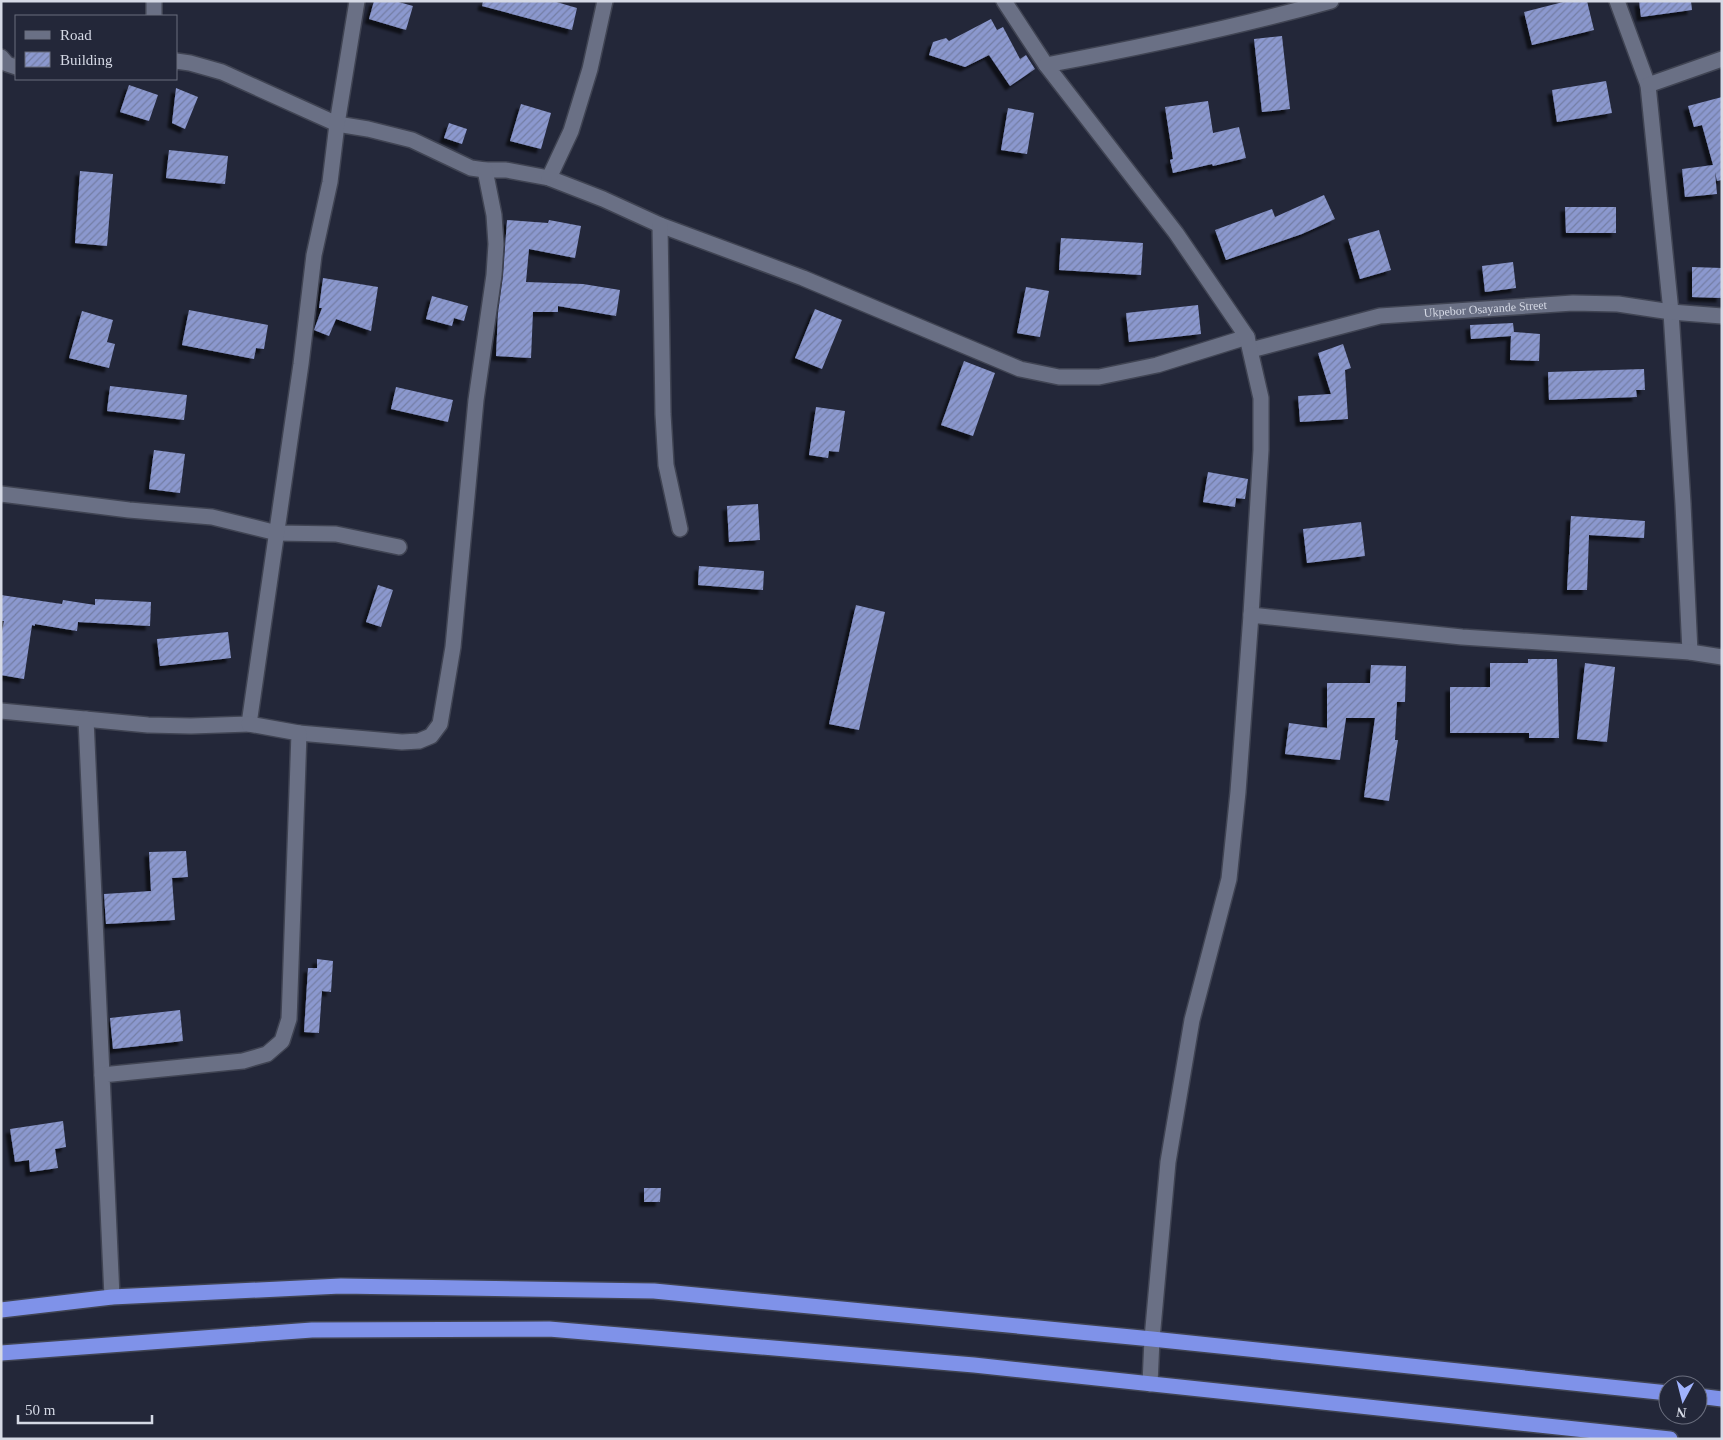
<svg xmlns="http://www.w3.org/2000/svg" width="1723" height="1440" viewBox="0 0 1723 1440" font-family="Georgia,serif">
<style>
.building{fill:url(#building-hatch);filter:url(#shadow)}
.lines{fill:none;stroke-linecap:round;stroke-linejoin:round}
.minor-casing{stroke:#404453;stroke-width:18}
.highway-casing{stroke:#404453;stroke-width:18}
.minor{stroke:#6a7085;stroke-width:15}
.highway{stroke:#7f92e9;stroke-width:15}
.labels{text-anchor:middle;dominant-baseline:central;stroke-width:5;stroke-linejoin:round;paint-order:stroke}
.street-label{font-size:12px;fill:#d5d9e5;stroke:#232739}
</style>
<defs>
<pattern id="building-hatch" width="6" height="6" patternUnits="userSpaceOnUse" patternTransform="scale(1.25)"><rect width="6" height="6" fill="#8b98ce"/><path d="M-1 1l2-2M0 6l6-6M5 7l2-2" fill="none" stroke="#747ea5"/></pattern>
<filter id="shadow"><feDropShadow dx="-4.5" dy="4.5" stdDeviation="1" flood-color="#0009"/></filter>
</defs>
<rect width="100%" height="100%" fill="#232739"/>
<!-- building -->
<path class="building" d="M374,1H395L413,6L406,30L369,19Z
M483,1H553L577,8L572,30L482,6Z
M1567,1H1587L1594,30L1532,45L1524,12Z
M1639,1H1691L1692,10L1641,17Z
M991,19L997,30L1003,27L1020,59L1026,55L1035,69L1010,86L989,55L965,67L929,55L933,42L946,38L949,41Z
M1282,36L1290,109L1262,112L1254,39Z
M1606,81L1612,113L1557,122L1552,90Z
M129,85L158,95L149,121L120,112Z
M176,88L198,97L185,129L172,123Z
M1722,97V180L1717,181L1715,172L1717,194L1685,197L1682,169L1713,165L1702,125L1694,127L1688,106Z
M1208,101L1213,133L1239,127L1246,158L1213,166L1212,164L1173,173L1170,160L1173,159L1165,107Z
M521,104L551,113L541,149L510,141Z
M1008,108L1034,113L1027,154L1001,150Z
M449,123L467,129L462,144L444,138Z
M169,150L228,156L225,184L166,178Z
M80,171L113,174L107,246L75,243Z
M1324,195L1335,219L1302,234L1226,260L1215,230L1272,209L1275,217Z
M1565,207H1616V233H1566Z
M507,220L548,223L549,220L581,226L575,258L529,249L526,282L583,284L620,290L616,316L558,306V312H533L531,358L496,356L498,313L503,276Z
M1379,230L1391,270L1360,279L1348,239Z
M1061,238L1143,243L1141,275L1059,270Z
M1513,262L1516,288L1485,292L1482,266Z
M1692,267L1722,268L1721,298L1692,297Z
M323,278L378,287L371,331L336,319L329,336L314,330L322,308H319Z
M1026,287L1049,291L1040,337L1017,333Z
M432,296L468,306L464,321L454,318L452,326L426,319Z
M1198,305L1201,334L1129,342L1126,313Z
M815,309L842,320L822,369L795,358Z
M189,310L268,325L264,349L256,348L254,359L182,345Z
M82,311L113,320L107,342L115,344L109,368L69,358Z
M1513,323L1514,332L1540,334L1539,361L1510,360L1511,336L1471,339L1470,325Z
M1343,344L1351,368L1345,370L1348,419L1300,422L1298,396L1331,394L1318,353Z
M964,361L995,373L973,436L941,425Z
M1644,369L1645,390H1636L1637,397L1549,400L1548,372Z
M110,386L187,395L184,420L107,411Z
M396,387L453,400L448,422L391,409Z
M816,407L845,411L839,452L829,451L828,458L809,455Z
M154,450L185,454L180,493L149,489Z
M1208,472L1248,479L1245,499L1236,498L1235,507L1203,502Z
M758,504L760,540L729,542L727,506Z
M1571,516L1645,521L1644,538L1589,535L1587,590H1567Z
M1361,522L1365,556L1307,563L1303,529Z
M699,566L764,571L763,590L698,585Z
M378,585L393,590L381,627L366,622Z
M1,595L62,604L63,600L95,605V599L151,602L150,626L78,622L77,631L35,624V626L32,625L24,679L1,675V637L4,621H1Z
M856,605L885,612L859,730L829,724Z
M228,632L231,658L160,666L157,639Z
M1528,659H1557L1559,738H1529V733H1450V687H1490V663H1528Z
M1585,663L1615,667L1607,742L1577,739Z
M1371,665L1406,666L1405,702H1397L1395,740H1398L1389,801L1364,797L1375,718H1346L1340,760L1285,754L1289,723L1327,728V683H1370Z
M186,851L188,877L172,878L175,920L106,924L104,894L151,891L149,852Z
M317,959L333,961L331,992L322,991L319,1033L304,1032L308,968H317Z
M180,1010L183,1041L113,1049L110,1018Z
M63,1121L66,1147L55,1149L58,1168L30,1172L29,1160L15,1162L10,1129Z
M644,1188H661L660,1202H644Z"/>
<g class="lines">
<!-- minor casing -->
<g class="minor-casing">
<g id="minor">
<path d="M1004,1L1046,65"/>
<path d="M1617,1L1648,85L1671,312L1683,504L1690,652"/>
<path d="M154,16V1"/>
<path d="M1,57L7,64L16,67"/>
<path d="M176,61L190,63L222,72L337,124L368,129L412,140L471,168L485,170H506L549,178L603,199L660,225L803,278L1020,369L1059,377H1099L1157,365L1247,337"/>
<path d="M1648,85L1722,59"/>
<path d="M549,178L571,131L590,69L605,1"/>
<path d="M660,225L663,414L666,465L680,529"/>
<path id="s1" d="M1251,350L1380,316L1573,303L1618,304L1671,312L1722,316"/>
<path d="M1,494L129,510L212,517L277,533L336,534L399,547"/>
<path d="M1251,615L1261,450V398L1247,337L1176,233L1046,65C1142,47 1237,27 1331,1"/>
<path d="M1,711L148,725L191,726L249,724L301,364L314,255L330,182L337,124L357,1"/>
<path d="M86,719L102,1075"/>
<path d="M299,733L402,742L419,741L431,736L440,724L453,647L476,400L494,275L496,244L494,215L485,170"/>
<path d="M112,1297L102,1075L243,1061L267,1054L282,1041L289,1019C293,924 296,829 299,733L249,724"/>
<path d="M1150,1384L1152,1339L1168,1162L1192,1020L1229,879L1238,792L1251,615L1462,637L1690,652L1722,657"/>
</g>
</g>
<!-- highway casing -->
<g class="highway-casing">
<path id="highway" d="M1,1310L112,1297L341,1286L654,1291L1152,1339L1668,1393
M1,1353L312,1330L549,1329L974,1365L1670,1439
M1698,1396L1722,1399"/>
</g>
<!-- minor -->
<use href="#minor" class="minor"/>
<!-- highway -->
<use href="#highway" class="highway"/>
</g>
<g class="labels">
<!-- street labels -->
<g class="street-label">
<text stroke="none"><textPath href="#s1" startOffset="239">Ukpebor Osayande Street</textPath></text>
</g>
</g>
<!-- border -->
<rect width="1723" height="1440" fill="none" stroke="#d5d9e5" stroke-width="5"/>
<!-- legend -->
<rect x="15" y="15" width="162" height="65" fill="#232739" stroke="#6a6e7e"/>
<rect x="25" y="31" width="25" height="8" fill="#6a7085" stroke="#6a6e7e"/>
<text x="60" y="40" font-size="15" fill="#d5d9e5">Road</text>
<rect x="25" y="52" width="25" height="15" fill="url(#building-hatch)" stroke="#6a6e7e"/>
<text x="60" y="65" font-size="15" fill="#d5d9e5">Building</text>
<!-- north arrow -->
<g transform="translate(1683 1400) rotate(187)"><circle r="24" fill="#232739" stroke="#6a6e7e"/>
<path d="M0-4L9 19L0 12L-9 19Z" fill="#a0b3fd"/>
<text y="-8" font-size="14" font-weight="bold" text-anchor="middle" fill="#d5d9e5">N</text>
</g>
<!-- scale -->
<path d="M18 1415v8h134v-8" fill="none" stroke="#d5d9e5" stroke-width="2.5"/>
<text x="25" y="1415" font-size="15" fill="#d5d9e5" stroke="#232739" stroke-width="4" paint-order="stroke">50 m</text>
</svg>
